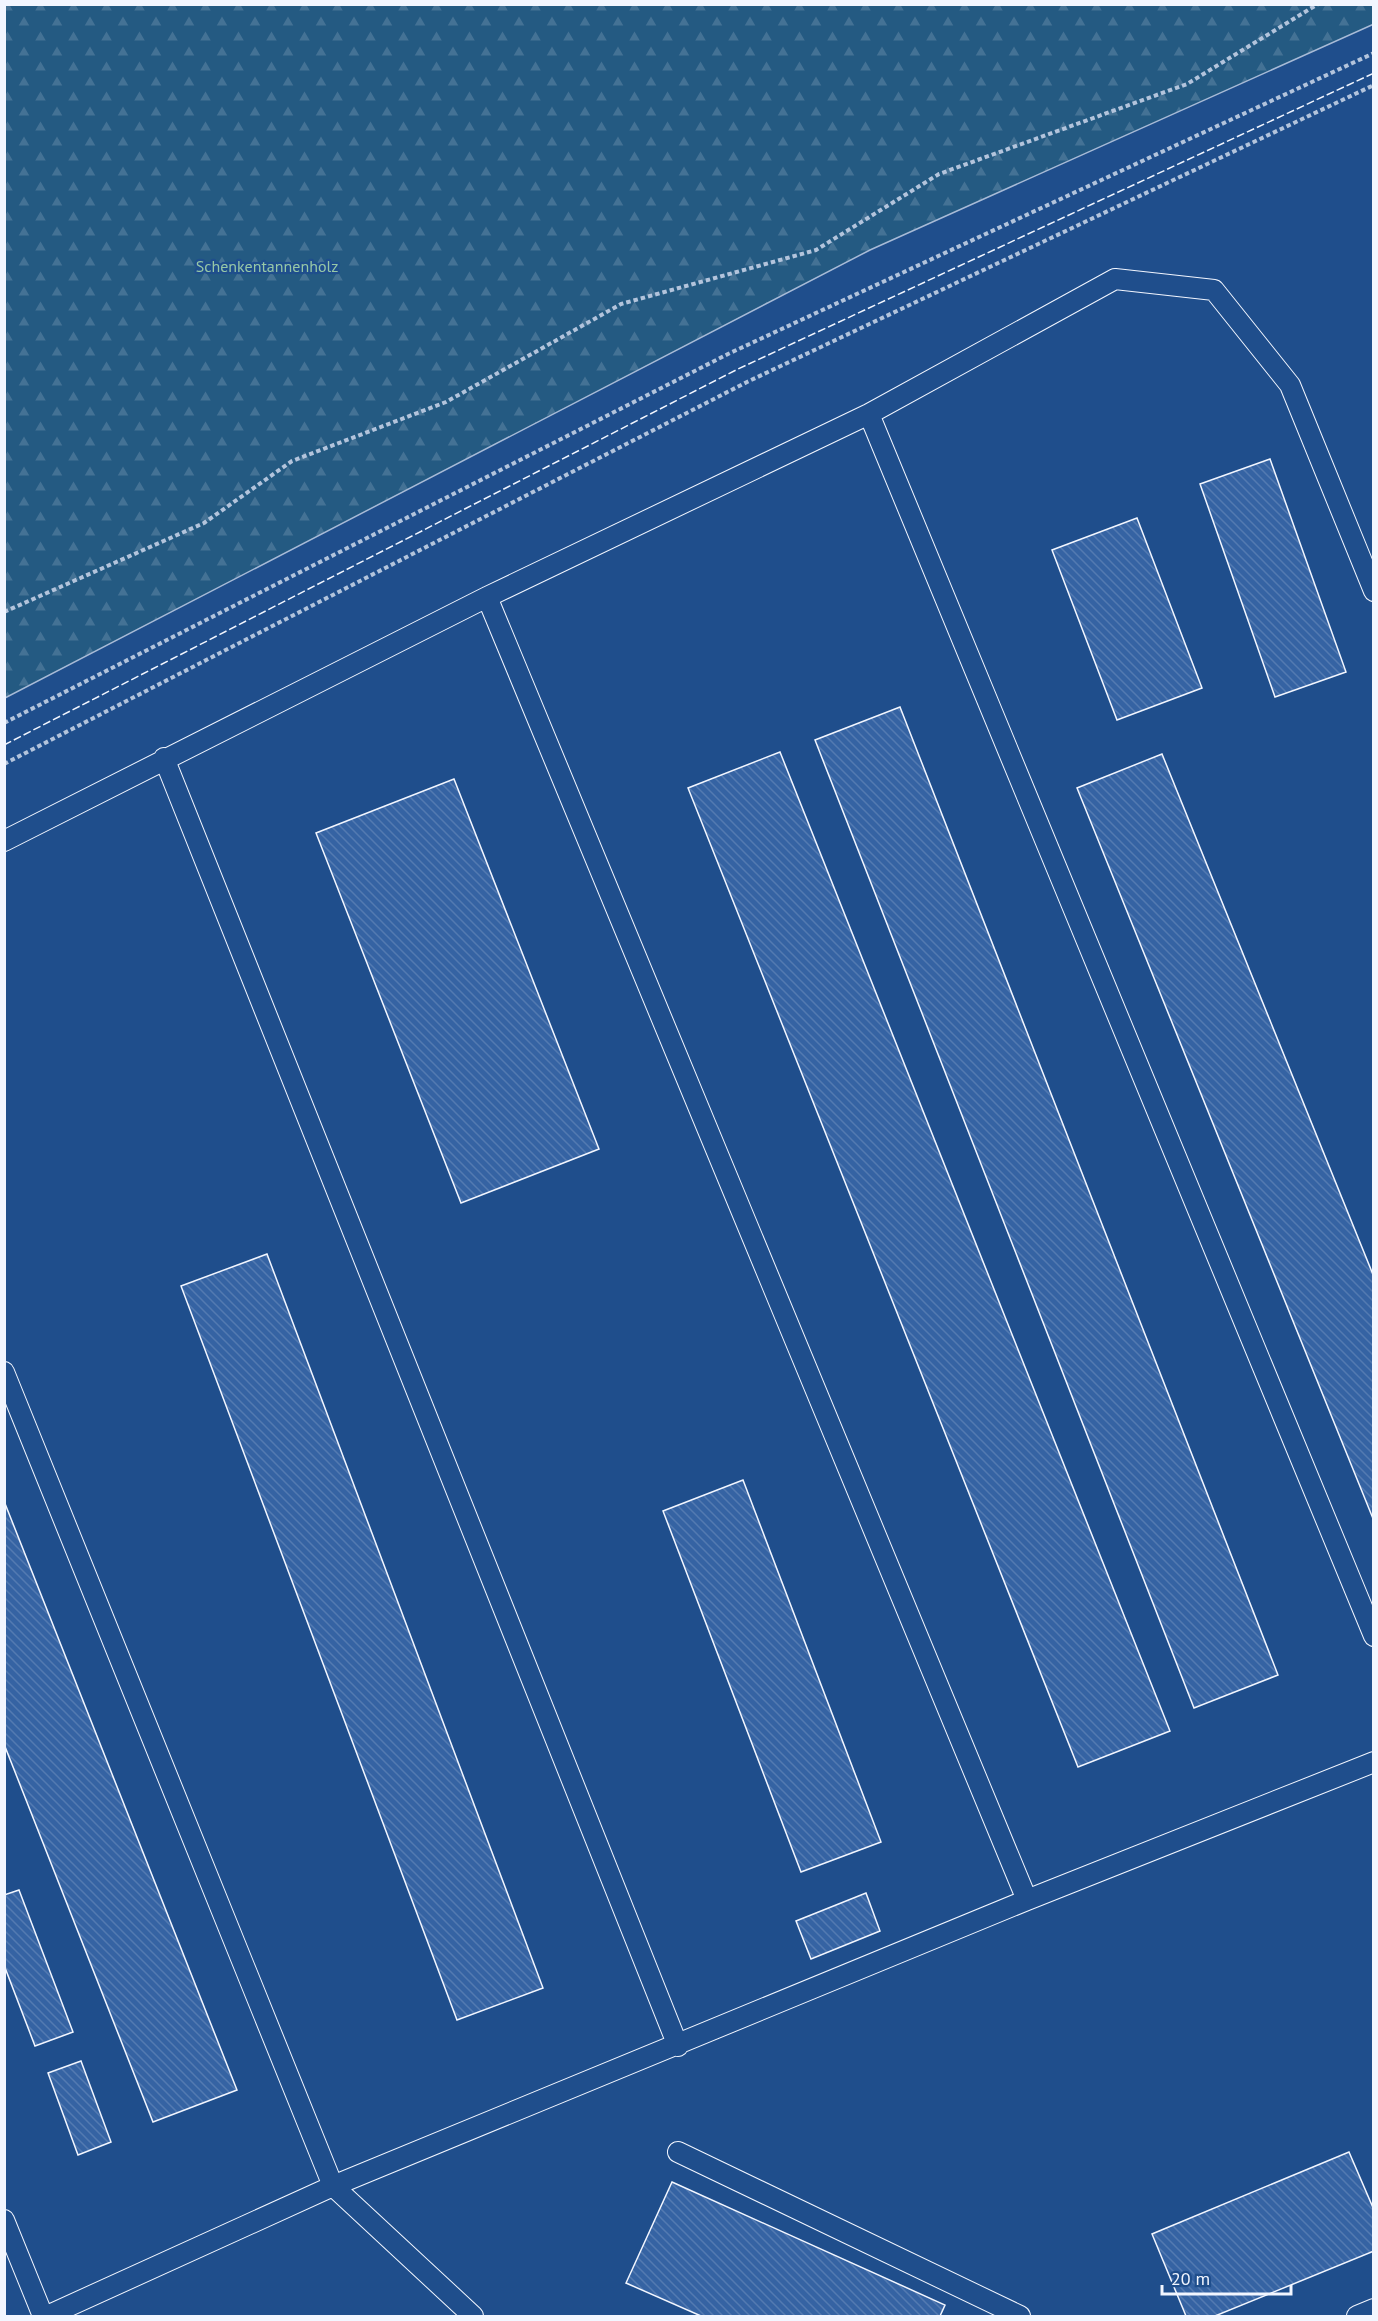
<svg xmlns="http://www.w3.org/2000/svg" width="1378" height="2321" viewBox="0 0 1378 2321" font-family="'PT Sans',sans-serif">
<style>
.forest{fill:url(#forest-firs);stroke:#a8bbd7;stroke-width:1.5}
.building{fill:url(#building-back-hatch);stroke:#f2f6ff;stroke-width:1.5}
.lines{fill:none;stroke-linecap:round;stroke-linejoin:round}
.service-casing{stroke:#f2f6ff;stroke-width:22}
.path{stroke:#b3c4dc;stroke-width:4;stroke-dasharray:4.5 3;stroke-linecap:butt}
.service{stroke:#1f4e8c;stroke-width:20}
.fence{stroke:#f2f6ff;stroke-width:1.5;stroke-dasharray:8 3;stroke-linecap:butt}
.labels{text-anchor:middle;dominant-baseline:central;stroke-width:4.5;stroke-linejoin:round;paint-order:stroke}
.park-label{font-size:16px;fill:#97c8a6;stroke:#1f4e8c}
</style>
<defs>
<pattern id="forest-firs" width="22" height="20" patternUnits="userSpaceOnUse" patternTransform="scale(1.5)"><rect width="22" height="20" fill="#245a82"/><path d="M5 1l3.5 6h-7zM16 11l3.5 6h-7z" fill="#447295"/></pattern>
<pattern id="building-back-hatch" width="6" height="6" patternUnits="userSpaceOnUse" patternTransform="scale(1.5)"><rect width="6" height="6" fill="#3563a3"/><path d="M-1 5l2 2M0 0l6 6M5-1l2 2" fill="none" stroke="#537ab1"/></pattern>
</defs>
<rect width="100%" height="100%" fill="#1f4e8c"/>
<!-- forest -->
<path class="forest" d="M5,4H1373L1374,24L870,250L5,698Z"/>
<!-- building -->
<path class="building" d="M1270,459L1346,672L1275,697L1200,484Z
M1137,518L1202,688L1117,720L1052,550Z
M900,707L1278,1675L1194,1708L815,740Z
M780,752L1170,1731L1078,1767L688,788Z
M1162,754L1374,1277V1521L1077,788Z
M454,779L599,1149L461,1203L316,833Z
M267,1254L543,1988L457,2020L181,1286Z
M743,1480L881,1842L801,1872L663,1511Z
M4,1501L237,2090L153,2122L4,1744Z
M19,1890L73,2032L35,2046L4,1965V1895Z
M866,1893L880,1931L811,1959L796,1921Z
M81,2061L111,2142L78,2155L48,2073Z
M1349,2152L1374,2210V2251L1215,2316H1186L1152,2234Z
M672,2182L945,2305L940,2316H701L626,2283Z"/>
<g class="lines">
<!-- service casing -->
<g class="service-casing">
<path id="service" d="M869,414L1374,1636
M487,597L1027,1900
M164,758L678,2046
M4,841L487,597L869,414L1115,279L1214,290L1290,385L1374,591
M4,1372L333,2186L473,2316
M678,2152L1020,2316
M4,2220L43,2316
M47,2316L333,2186L1027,1900L1374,1762
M1357,2316L1374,2309"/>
</g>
<!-- path -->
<path class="path" d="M4,612L204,523L292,461L446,402L621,304L816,250L939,174L1187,84L1318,4
M4,723L728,354L1374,53
M4,764L747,382L1374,85"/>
<!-- service -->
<use href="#service" class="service"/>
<!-- fence -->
<path class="fence" d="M4,745L738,369L1374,73"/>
</g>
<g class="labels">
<!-- park labels -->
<g class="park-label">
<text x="267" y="266">Schenkentannenholz</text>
</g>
</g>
<!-- border -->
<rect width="1378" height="2321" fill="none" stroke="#f2f6ff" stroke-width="12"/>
<!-- scale -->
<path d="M1162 2285v9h129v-9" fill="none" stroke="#f2f6ff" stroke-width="3"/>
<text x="1171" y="2285" font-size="18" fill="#f2f6ff" stroke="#1f4e8c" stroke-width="4.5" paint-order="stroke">20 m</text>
</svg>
